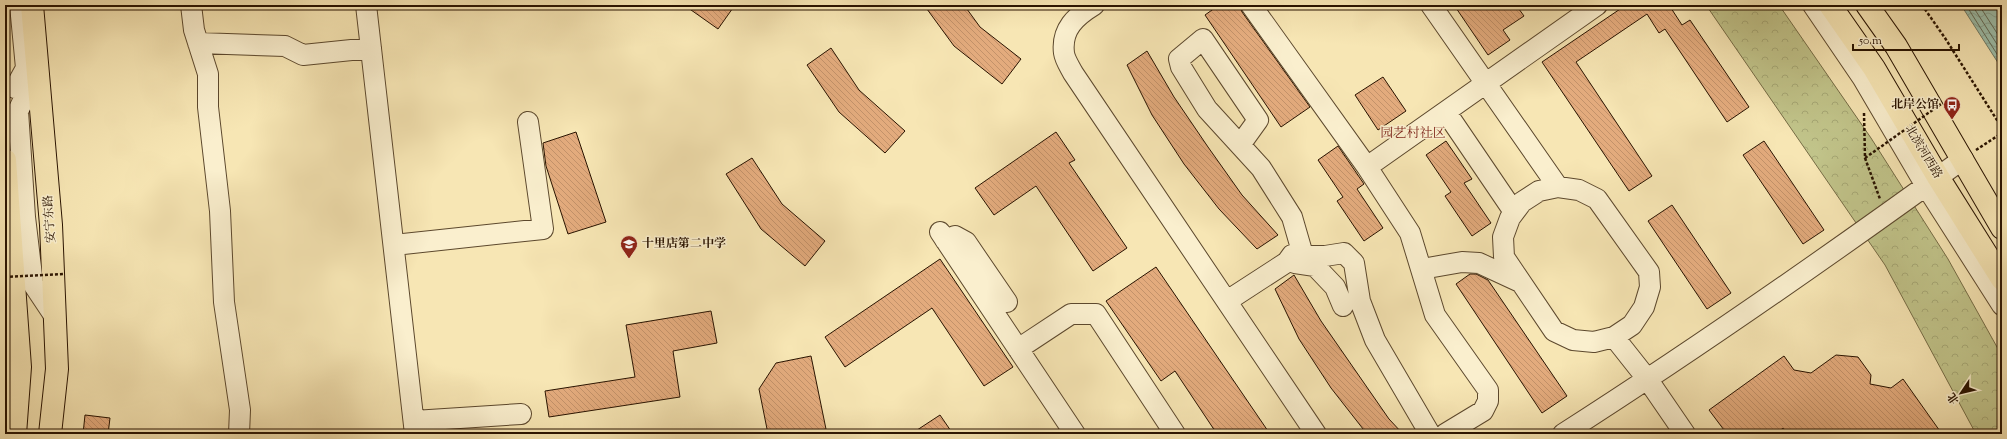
<svg xmlns="http://www.w3.org/2000/svg" width="2007" height="439" viewBox="0 0 2007 439" font-family="'Sorts Mill Goudy','Noto Serif SC',serif">
<style>
.forest{fill:url(#forest-crowns);stroke:#756c45}
.water{fill:url(#water-waves);stroke:#6f7b67}
.lines{fill:none;stroke-linecap:round;stroke-linejoin:round}
.shore{stroke:#636a56;stroke-width:1}
.building{fill:url(#building-back-hatch);stroke:#291300}
.minor-casing{stroke:#5c482d;stroke-width:22}
.major-casing{stroke:#291300;stroke-width:24}
.path{stroke:#291300;stroke-width:2.5;stroke-dasharray:3 2;stroke-linecap:butt}
.minor{stroke:#faefce;stroke-width:20}
.major{stroke:#f7e6b4;stroke-width:22}
.path-bridge{stroke:#291300;stroke-width:2.5;stroke-dasharray:3 2;stroke-linecap:butt}
.labels{text-anchor:middle;dominant-baseline:central;stroke-width:3;stroke-linejoin:round;paint-order:stroke}
.poi-label{font-size:12px;font-weight:bold;fill:#291300;stroke:#faefce;text-anchor:end}
.street-label{font-size:12px;fill:#291300;stroke:#faefce}
.neighbourhood-label{font-size:13px;fill:#7a1f14;stroke:#faefce}
</style>
<defs>
<pattern id="forest-crowns" width="20" height="18" patternUnits="userSpaceOnUse"><rect width="20" height="18" fill="#c1c48a"/><path d="M2 6a3 3 0 1 1 6 0M12 15a3 3 0 1 1 6 0" fill="none" stroke="#a6a875"/></pattern>
<pattern id="water-waves" width="16" height="10" patternUnits="userSpaceOnUse"><rect width="16" height="10" fill="#9dc0ac"/><path d="M0 5q4-4 8 0t8 0" fill="none" stroke="#87a492"/></pattern>
<pattern id="building-back-hatch" width="6" height="6" patternUnits="userSpaceOnUse"><rect width="6" height="6" fill="#e3ab7d"/><path d="M-1 5l2 2M0 0l6 6M5-1l2 2" fill="none" stroke="#c3926a"/></pattern>
</defs>
<rect width="100%" height="100%" fill="#f7e6b4"/>
<filter id="stains"><feTurbulence type="fractalNoise" baseFrequency=".005" numOctaves="4"/><feColorMatrix values="0 0 0 0 .2 0 0 0 0 .09 0 0 0 0 .02 0 0 0 .5 -.17"/></filter>
<radialGradient id="worn" r=".72"><stop offset=".6" stop-color="#630" stop-opacity="0"/><stop offset="1" stop-color="#630" stop-opacity=".3"/></radialGradient>
<!-- forest -->
<path class="forest" d="M1706,5H1779L1871,138L1948,259L2002,356V434H1976L1885,265Z"/>
<!-- water -->
<path class="water" d="M1961,5H2002V69Z"/>
<g class="lines">
<!-- shore -->
<path class="shore" d="M1966,5L2002,62
M1972,5L2002,52
M1979,5L2002,41"/>
</g>
<!-- building -->
<path class="building" d="M684,5H735L718,29Z
M924,5H964L980,27L1021,59L1002,84L954,46Z
M1219,5H1240L1242,12L1310,107L1281,127L1205,15Z
M1454,5H1516L1524,16L1503,30L1510,40L1488,55Z
M1626,5H1669L1682,25L1690,20L1749,107L1727,122L1665,29L1659,33L1647,14L1576,62L1652,176L1629,191L1542,62Z
M831,48L859,90L905,131L885,153L839,112L807,65Z
M1147,51L1174,97L1208,147L1242,195L1278,235L1257,249L1219,209L1184,164L1152,115L1127,65Z
M1383,77L1406,111L1378,130L1355,95Z
M576,132L606,222L568,234L546,166L543,143Z
M1056,132L1075,160L1069,163L1127,248L1093,271L1036,186L994,215L975,188Z
M1446,141L1472,179L1464,183L1491,223L1472,236L1445,196L1451,192L1426,155Z
M1764,141L1824,230L1803,244L1743,155Z
M1338,146L1364,184L1357,189L1383,228L1364,241L1337,201L1343,197L1318,160Z
M752,158L782,204L825,241L805,266L761,229L726,174Z
M1672,205L1731,293L1707,309L1648,221Z
M940,259L1013,367L984,386L932,308L845,367L825,337Z
M1156,267L1270,434H1217L1175,371L1161,381L1106,301Z
M1470,274H1476L1488,280L1567,396L1542,413L1456,284Z
M1294,275L1321,321L1389,419L1403,434H1367L1331,388L1299,339L1275,289Z
M711,311L717,343L673,351L680,397L549,417L545,391L635,377L626,325Z
M1836,355L1858,357L1871,375L1870,384L1891,388L1903,379L1942,434H1787L1783,428L1776,434H1727L1709,410L1784,356L1794,370L1811,373Z
M811,356L827,434H768L759,389L776,363Z
M85,415L110,418L108,434H83Z
M940,415L953,434H911Z"/>
<g class="lines">
<!-- minor casing -->
<g class="minor-casing">
<path id="minor" d="M191,5L194,30L208,74V107L220,211L224,302L240,410L239,434
M366,5L415,434
M1094,5C1076,16 1061,29 1064,53C1065,60 1070,67 1073,73L1316,434
M1251,5L1367,167L1410,233L1435,315L1488,390V401L1483,411L1445,434
M1431,5L1558,187
M1813,5L1862,77L1926,186L2002,305
M198,43L285,46L303,55L371,48
M38,70L18,111L25,217L33,284L55,317
M15,88L26,68L20,5
M1446,112L1514,212
M1240,145L1258,120L1203,39L1179,59L1181,67L1207,109L1261,168L1292,217L1303,255
M1367,167L1597,5
M1558,187L1579,190L1597,199L1649,272L1650,287L1644,307L1632,325L1614,337L1594,342L1573,340L1554,331L1504,257L1503,237L1510,218L1522,202L1539,191Z
M940,232L1075,434
M945,240L955,236L966,242L1007,302
M394,245L543,229L528,122
M1295,263L1315,266L1335,287L1343,306
M1422,269L1462,262L1479,263L1520,282
M1227,301L1287,262L1292,255L1325,256L1344,253L1354,263L1360,301L1375,340L1430,434
M1614,337L1648,380L1685,434
M1018,349L1071,314H1096L1175,434
M414,421L521,414
M1563,434C1699,347 1832,254 1963,159"/>
</g>
<!-- major casing -->
<g class="major-casing">
<path id="major" d="M32,5L51,225L57,369L50,434
M1830,5L1874,68L1938,177L2002,279
M1867,5L1896,46L2002,228
M5,160L20,367L15,434"/>
</g>
<!-- path -->
<path class="path" d="M1922,5L1945,38L2002,128
M1864,113L1865,158L1880,199
M1976,150L2002,133"/>
<!-- minor -->
<use href="#minor" class="minor"/>
<!-- major -->
<use href="#major" class="major"/>
<!-- path-bridge -->
<path class="path-bridge" d="M1865,158L1941,104
M5,277L65,274"/>
</g>
<!-- icons -->
<defs>
<g id="bus-pin" transform="scale(0.9)"><path d="M0 17L-7.5 6A9.5 9.5 0 1 1 7.5 6Z" fill="#8f2418" stroke="#faefce"/><path d="M-5-6H5V4H4V6H2V4H-2V6H-4V4H-5ZM-3.5-4V0h7V-4ZM-3.5 1.2v1.5H-2V1.2ZM2 1.2v1.5H3.5V1.2Z" fill="#fff"/></g>
<g id="school-pin" transform="scale(0.9)"><path d="M0 17L-7.5 6A9.5 9.5 0 1 1 7.5 6Z" fill="#8f2418" stroke="#faefce"/><path d="M0-5L7-2L0 1L-7-2ZM-4 1L0 2.5L4 1V4Q0 6-4 4Z" fill="#fff"/></g>
</defs>
<g fill-rule="evenodd">
<use href="#bus-pin" x="1952" y="105"/>
<use href="#school-pin" x="629" y="244"/>
</g>
<g class="labels">
<!-- poi labels -->
<g class="poi-label">
<text x="1939" y="105">北岸公馆</text>
<text x="642" y="244" text-anchor="start">十里店第二中学</text>
</g>
<!-- street labels -->
<g class="street-label">
<text transform="translate(1923 152) rotate(59)">北滨河西路</text>
<text transform="translate(50 219) rotate(-94)">安宁东路</text>
</g>
<!-- neighbourhood labels -->
<g class="neighbourhood-label">
<text x="1413" y="134">园艺村社区</text>
</g>
</g>
<!-- margin -->
<rect width="2007" height="439" fill="none" stroke="#f7e6b4" stroke-width="20"/>
<rect x="6" y="6" width="1995" height="427" fill="none" stroke="#291300" stroke-width="2"/>
<rect x="10" y="10" width="1987" height="419" fill="none" stroke="#291300"/>
<!-- north arrow -->
<g transform="translate(1961 393) rotate(235)" stroke="#faefce" stroke-width="3" paint-order="stroke">
<path d="M0-3L7 15L0 10L-7 15Z" fill="#291300"/>
<text y="-6" font-size="11" font-weight="bold" text-anchor="middle" fill="#291300">北</text>
</g>
<!-- scale -->
<path d="M1853 44v6h106v-6" fill="none" stroke="#291300" stroke-width="2"/>
<text x="1859" y="44" font-size="12" fill="#291300" stroke="#faefce" stroke-width="3" paint-order="stroke">50 m</text>
<rect width="100%" height="100%" filter="url(#stains)"/>
<rect width="100%" height="100%" fill="url(#worn)"/>
</svg>
